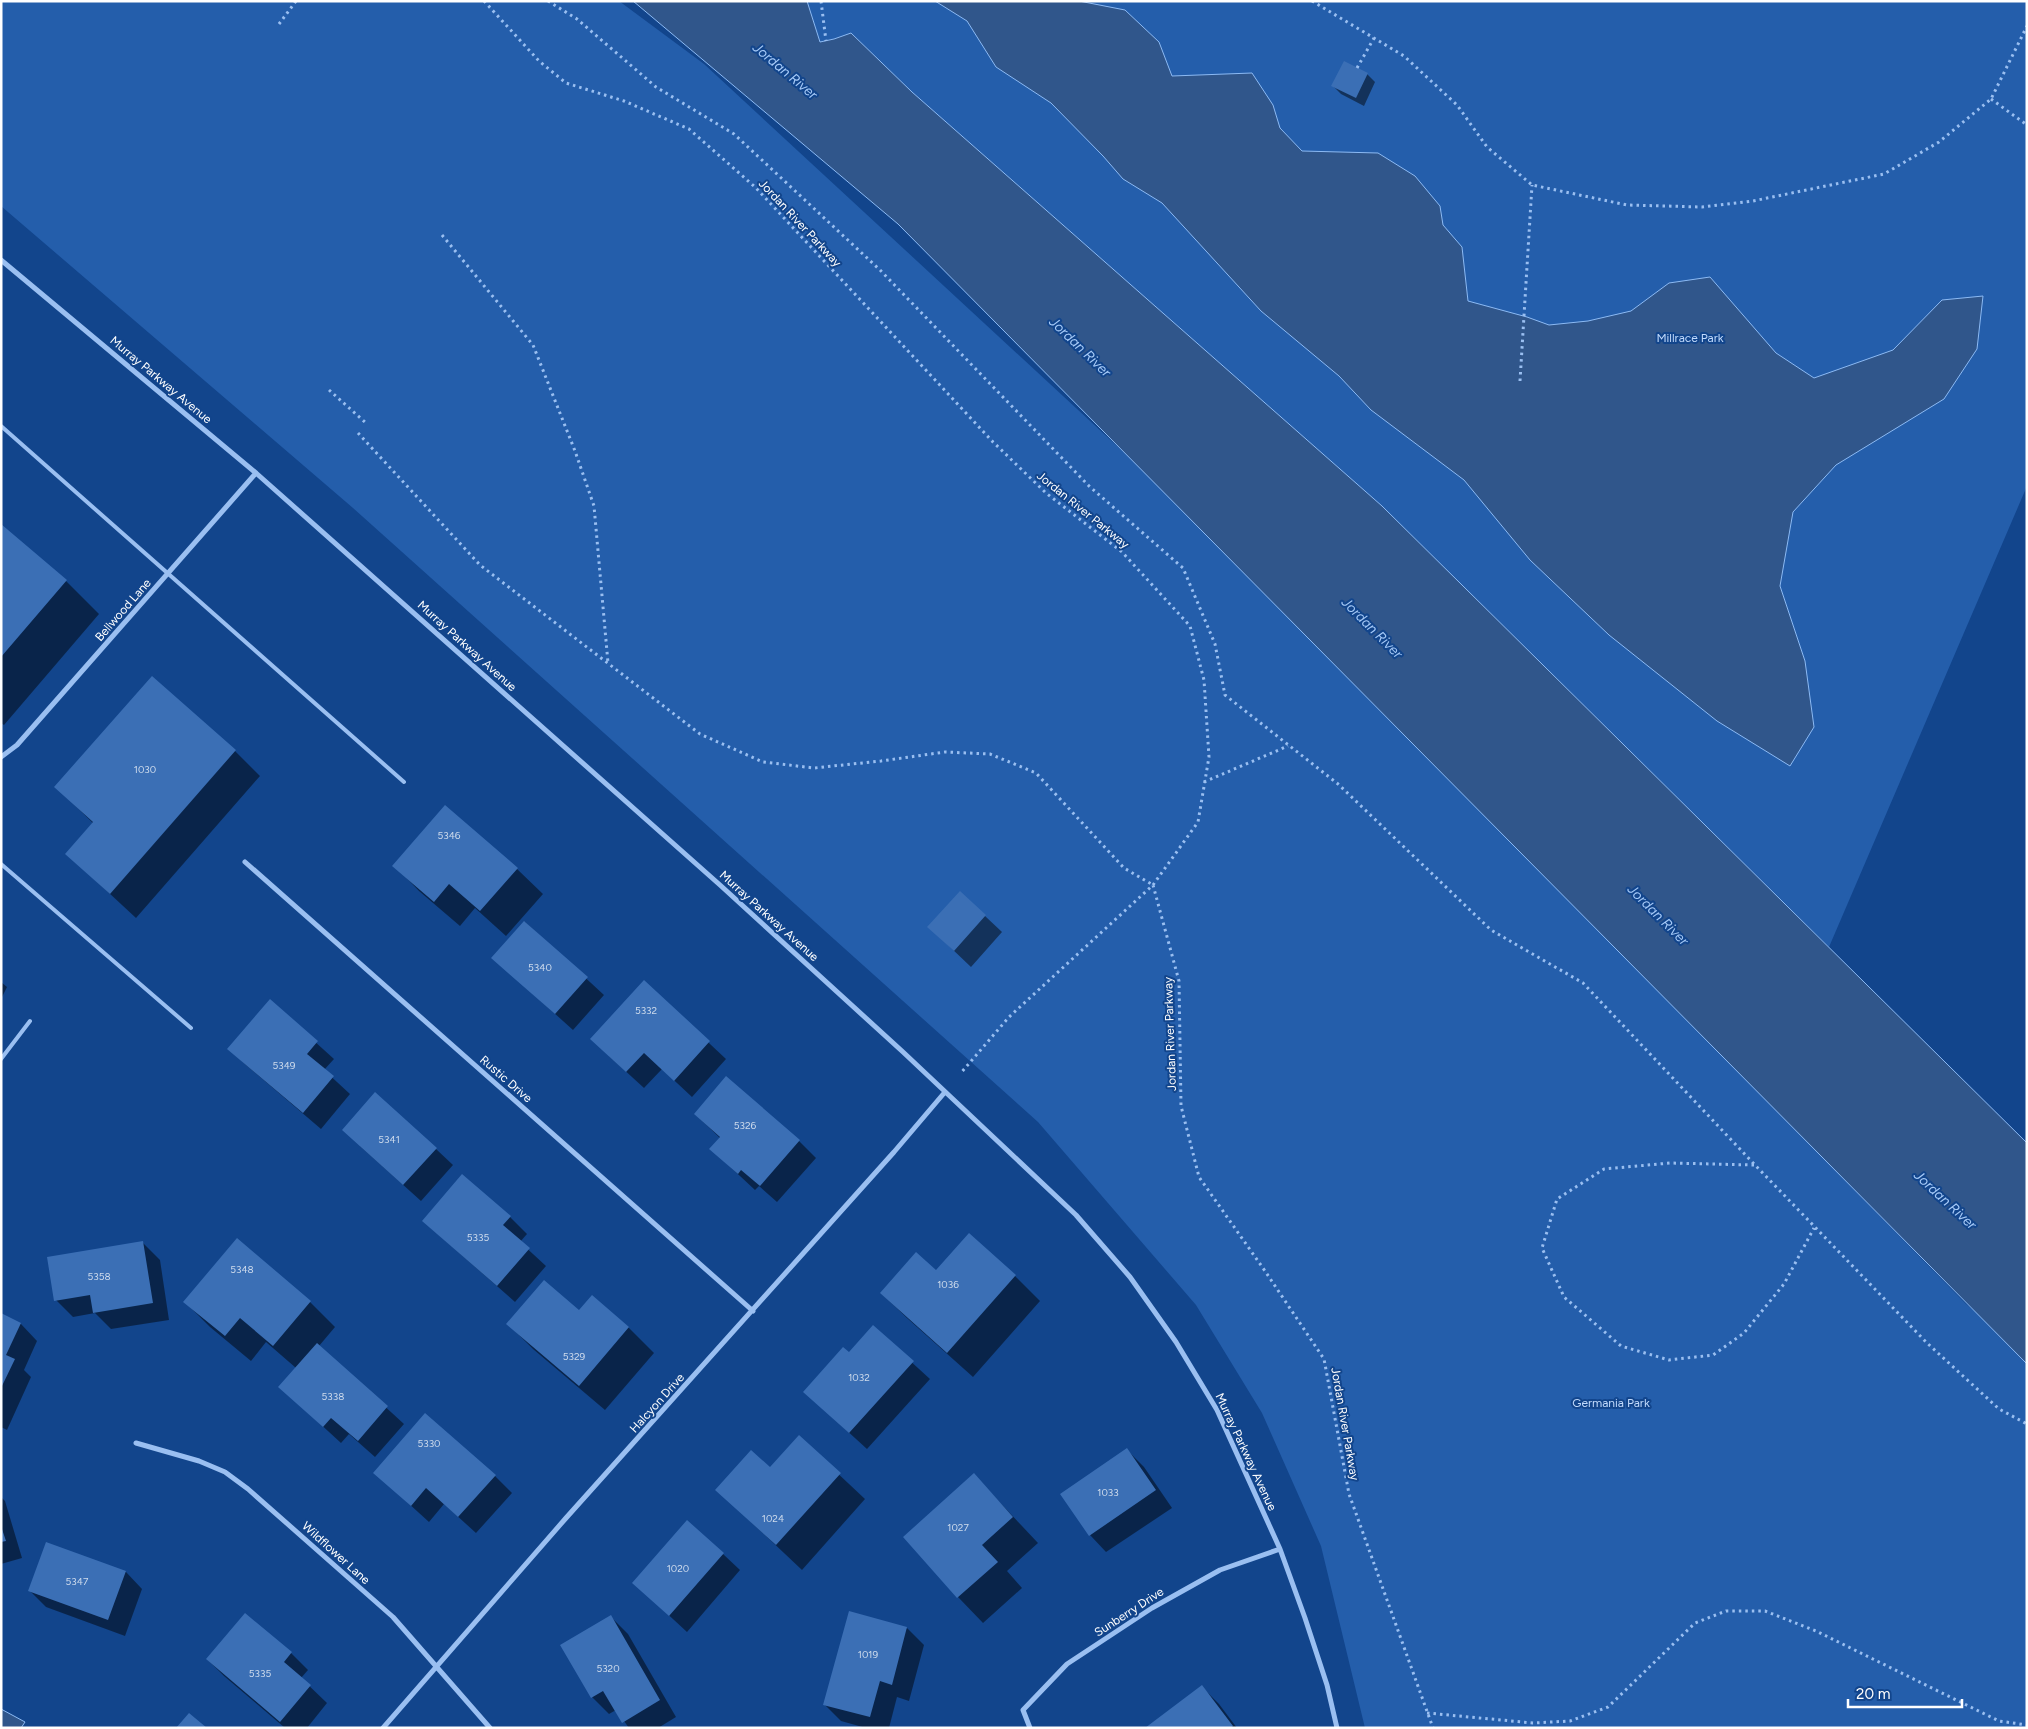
<svg xmlns="http://www.w3.org/2000/svg" width="2028" height="1729" viewBox="0 0 2028 1729" font-family="Figtree,sans-serif">
<style>
.green{fill:#245eab}
.water{fill:#30568b;stroke:#8cbaf4}
.shadow{fill:#0007}
.building{fill:#3b6fb5}
.lines{fill:none;stroke-linecap:round;stroke-linejoin:round}
.path{stroke:#9abff1;stroke-width:3;stroke-dasharray:2.5 4;stroke-linecap:butt}
.lane{stroke:#9abff1;stroke-width:4}
.street{stroke:#9abff1;stroke-width:5}
.labels{text-anchor:middle;dominant-baseline:central;stroke-width:4;stroke-linejoin:round;paint-order:stroke}
.number-label{font-size:10px;fill:#cedbec}
.street-label{font-size:12px;fill:#fff;stroke:#12458c}
.park-label{font-size:12px;fill:#c1dafc;stroke:#12458c}
.water-label{font-size:14px;font-style:italic;fill:#a6caf8;stroke:#12458c}
</style>
<rect width="100%" height="100%" fill="#12458c"/>
<!-- green -->
<path class="green" d="M1,1H619L704,64L1344,656L1648,979L1966,1304L2027,1354V1728H1365L1321,1546L1262,1413L1196,1305L1038,1122L353,508L1,206Z
M807,1H2027V486L1829,947L1382,506L912,92L851,33L834,39L820,42Z"/>
<!-- water -->
<path class="water" d="M633,1H807L820,42L834,39L851,33L912,92L1382,506L2027,1143V1364L898,224Z
M935,1H1079L1125,10L1159,42L1172,76L1252,73L1273,105L1280,128L1302,151L1378,153L1415,176L1440,206L1443,225L1462,247L1468,301L1527,317L1549,325L1588,321L1631,311L1669,283L1710,277L1776,353L1814,378L1893,350L1942,300L1983,296L1977,349L1944,399L1836,465L1793,512L1780,586L1805,661L1814,727L1790,766L1717,721L1609,635L1530,560L1464,480L1371,410L1339,376L1261,311L1162,203L1123,179L1103,156L1051,103L996,67L967,21Z
M1,1709L25,1722L21,1728H1Z"/>
<!-- shadow -->
<path class="shadow" d="M1367,74L1375,82L1364,106L1341,94L1333,86Z
M1,525L66,581L99,614L4,725L1,723Z
M152,678L235,751L260,776L136,918L67,854L94,824L56,787Z
M445,806L517,869L543,894L506,936L475,908L460,926L419,891L394,865Z
M985,916L1002,932L971,967L929,927Z
M525,922L604,995L573,1030L493,958Z
M1,982L7,987L1,999Z
M644,982L726,1059L692,1097L662,1069L644,1088L609,1056Z
M270,1001L334,1059L324,1070L350,1094L321,1129L246,1065L229,1049Z
M695,1114L799,1141L816,1158L777,1202L759,1186L755,1190L711,1149L720,1138Z
M360,1146L436,1149L453,1165L421,1201Z
M510,1217L527,1234L520,1242L546,1266L515,1302L423,1221Z
M143,1243L160,1260L169,1320L111,1329L95,1313L73,1317L56,1300Z
M936,1272L1015,1276L1040,1301L973,1377L907,1318L881,1293Z
M185,1302H310L335,1327L319,1346L404,1424L375,1457L349,1434L341,1443L280,1387L296,1368L266,1342L251,1361L210,1327Z
M579,1312L628,1327L654,1353L605,1410L533,1349L508,1324Z
M1,1315L21,1324L37,1341L24,1370L31,1377L7,1430L1,1427Z
M873,1327L930,1379L867,1449L822,1408L849,1354Z
M799,1437L865,1499L802,1570L717,1490L770,1469Z
M1127,1450L1144,1467L1172,1508L1106,1552L1090,1535Z
M375,1473L495,1476L512,1493L476,1533L444,1504L429,1522Z
M974,1475L1038,1543L1007,1571L1022,1588L983,1623L958,1597L905,1537Z
M1,1497L5,1501L22,1558L1,1564Z
M46,1544L126,1572L142,1589L125,1636L46,1607L29,1590Z
M723,1554L740,1570L687,1632L634,1583Z
M245,1614L291,1653L308,1670L301,1678L327,1703L307,1728H285L224,1676L207,1659Z
M611,1617L628,1634L676,1717L658,1728H629L616,1710L609,1714L592,1697L562,1645Z
M907,1628L924,1645L909,1701L897,1697L889,1728H866L841,1721L824,1704Z
M1202,1687L1219,1704L1237,1728H1147Z"/>
<!-- building -->
<path class="building" d="M1344,61L1368,73L1356,98L1331,86Z
M1,524L67,580L1,657Z
M152,676L236,750L110,894L65,854L93,822L54,787Z
M445,805L518,868L480,911L449,884L434,902L392,866Z
M960,891L986,915L954,951L927,927Z
M524,921L588,977L555,1014L491,958Z
M644,980L710,1041L674,1081L644,1053L626,1072L590,1039Z
M270,999L318,1041L307,1054L334,1076L303,1113L227,1049Z
M726,1076L800,1140L760,1186L741,1170L738,1174L709,1149L720,1137L694,1114Z
M375,1092L437,1148L403,1185L342,1130Z
M462,1174L511,1216L503,1225L530,1248L497,1286L422,1221Z
M969,1233L1016,1275L947,1353L880,1293L916,1252L936,1270Z
M237,1238L311,1301L273,1346L240,1318L225,1336L183,1302Z
M143,1241L153,1303L93,1313L90,1295L54,1301L47,1257Z
M544,1280L579,1310L592,1295L629,1327L579,1386L506,1324Z
M1,1313L21,1323L6,1355L15,1359L1,1388Z
M873,1325L914,1361L849,1433L803,1392L843,1347L849,1352Z
M317,1343L388,1406L358,1441L331,1418L323,1427L278,1387Z
M425,1413L496,1475L458,1517L426,1488L411,1506L373,1473Z
M799,1435L841,1473L776,1545L715,1490L751,1450L770,1467Z
M1127,1448L1156,1490L1089,1536L1060,1494Z
M974,1473L1013,1517L982,1545L998,1562L957,1598L903,1537Z
M687,1520L724,1553L669,1616L632,1583Z
M1,1526L6,1541L1,1542Z
M46,1542L126,1571L108,1620L28,1591Z
M849,1611L907,1627L892,1685L880,1681L870,1717L823,1705Z
M245,1613L292,1652L284,1662L311,1685L280,1722L206,1659Z
M611,1615L660,1700L622,1723L603,1691L591,1698L560,1645Z
M1202,1685L1233,1726L1231,1728H1145Z
M189,1713L207,1728H176Z"/>
<g class="lines">
<!-- path -->
<path class="path" d="M484,1L539,61L566,83L624,101L689,129L755,187L993,442L1046,493L1122,552L1190,626L1204,680L1209,757L1198,822L1153,885L1009,1017L960,1074
M548,1L577,19L656,87L734,134L880,270L1089,486L1183,568L1215,644L1225,695L1338,784L1491,930L1583,983L1755,1165L1927,1343L1999,1409L2027,1424
M821,1L826,41
M1312,1L1404,56L1457,105L1487,147L1532,185L1627,205L1702,207L1753,201L1884,174L1939,142L1991,99L2027,26
M279,24L296,1
M1357,68L1374,38
M1991,99L2027,125
M442,235L533,345L575,451L594,506L608,663
M1520,381L1532,185
M329,390L366,423
M358,433L480,565L700,734L763,762L814,768L881,761L945,752L990,754L1036,773L1124,868L1153,885
M1204,782L1288,746
M1153,885L1179,981L1181,1106L1199,1177L1265,1271L1324,1359L1349,1494L1433,1728
M1754,1165L1670,1163L1604,1169L1557,1199L1542,1248L1564,1297L1621,1346L1669,1360L1713,1355L1744,1333L1784,1284L1814,1228
M1427,1713L1533,1723L1570,1721L1608,1707L1695,1623L1726,1611H1765L1816,1631L1999,1721L2027,1725"/>
<!-- lane -->
<path class="lane" d="M1,426L404,782
M1,864L191,1028
M1,1059L30,1021"/>
<!-- street -->
<path class="street" d="M1,260L256,473L720,885L903,1052L1076,1215L1130,1277L1176,1342L1217,1410L1280,1549L1305,1618L1327,1685L1337,1728
M1,757L17,745L256,473
M245,862L753,1311
M136,1443L199,1461L225,1472L248,1489L393,1617L490,1728
M383,1728L566,1518L894,1152L945,1092
M1030,1728L1023,1710L1067,1664L1152,1608L1220,1570L1280,1549"/>
</g>
<g class="labels">
<!-- number labels -->
<g class="number-label">
<text x="145" y="769">1030</text>
<text x="449" y="835">5346</text>
<text x="540" y="967">5340</text>
<text x="646" y="1010">5332</text>
<text x="284" y="1065">5349</text>
<text x="745" y="1125">5326</text>
<text x="389" y="1139">5341</text>
<text x="478" y="1237">5335</text>
<text x="242" y="1269">5348</text>
<text x="99" y="1276">5358</text>
<text x="948" y="1284">1036</text>
<text x="574" y="1356">5329</text>
<text x="859" y="1377">1032</text>
<text x="333" y="1396">5338</text>
<text x="429" y="1443">5330</text>
<text x="1108" y="1492">1033</text>
<text x="773" y="1518">1024</text>
<text x="958" y="1527">1027</text>
<text x="678" y="1568">1020</text>
<text x="77" y="1581">5347</text>
<text x="868" y="1654">1019</text>
<text x="608" y="1668">5320</text>
<text x="260" y="1673">5335</text>
</g>
<!-- street labels -->
<g class="street-label">
<text transform="translate(800 223) rotate(47)">Jordan River Parkway</text>
<text transform="translate(161 380) rotate(40)">Murray Parkway Avenue</text>
<text transform="translate(1083 510) rotate(39)">Jordan River Parkway</text>
<text transform="translate(123 610) rotate(-49)">Bellwood Lane</text>
<text transform="translate(467 646) rotate(42)">Murray Parkway Avenue</text>
<text transform="translate(769 916) rotate(42)">Murray Parkway Avenue</text>
<text transform="translate(1170 1034) rotate(-92)">Jordan River Parkway</text>
<text transform="translate(506 1079) rotate(41)">Rustic Drive</text>
<text transform="translate(657 1403) rotate(-48)">Halcyon Drive</text>
<text transform="translate(1345 1424) rotate(80)">Jordan River Parkway</text>
<text transform="translate(1246 1452) rotate(65)">Murray Parkway Avenue</text>
<text transform="translate(336 1553) rotate(42)">Wildflower Lane</text>
<text transform="translate(1129 1612) rotate(-33)">Sunberry Drive</text>
</g>
<!-- park labels -->
<g class="park-label">
<text x="1690" y="338">Millrace Park</text>
<text x="1611" y="1403">Germania Park</text>
</g>
<!-- water labels -->
<g class="water-label">
<text transform="translate(785 71) rotate(40)">Jordan River</text>
<text transform="translate(1080 347) rotate(44)">Jordan River</text>
<text transform="translate(1372 628) rotate(45)">Jordan River</text>
<text transform="translate(1658 915) rotate(45)">Jordan River</text>
<text transform="translate(1945 1200) rotate(43)">Jordan River</text>
</g>
</g>
<!-- border -->
<rect width="2028" height="1729" fill="none" stroke="#ffffff" stroke-width="5"/>
<!-- scale -->
<path d="M1848 1699v8h114v-8" fill="none" stroke="#ffffff" stroke-width="2.5"/>
<text x="1856" y="1699" font-size="15" fill="#ffffff" stroke="#12458c" stroke-width="4" paint-order="stroke">20 m</text>
</svg>
